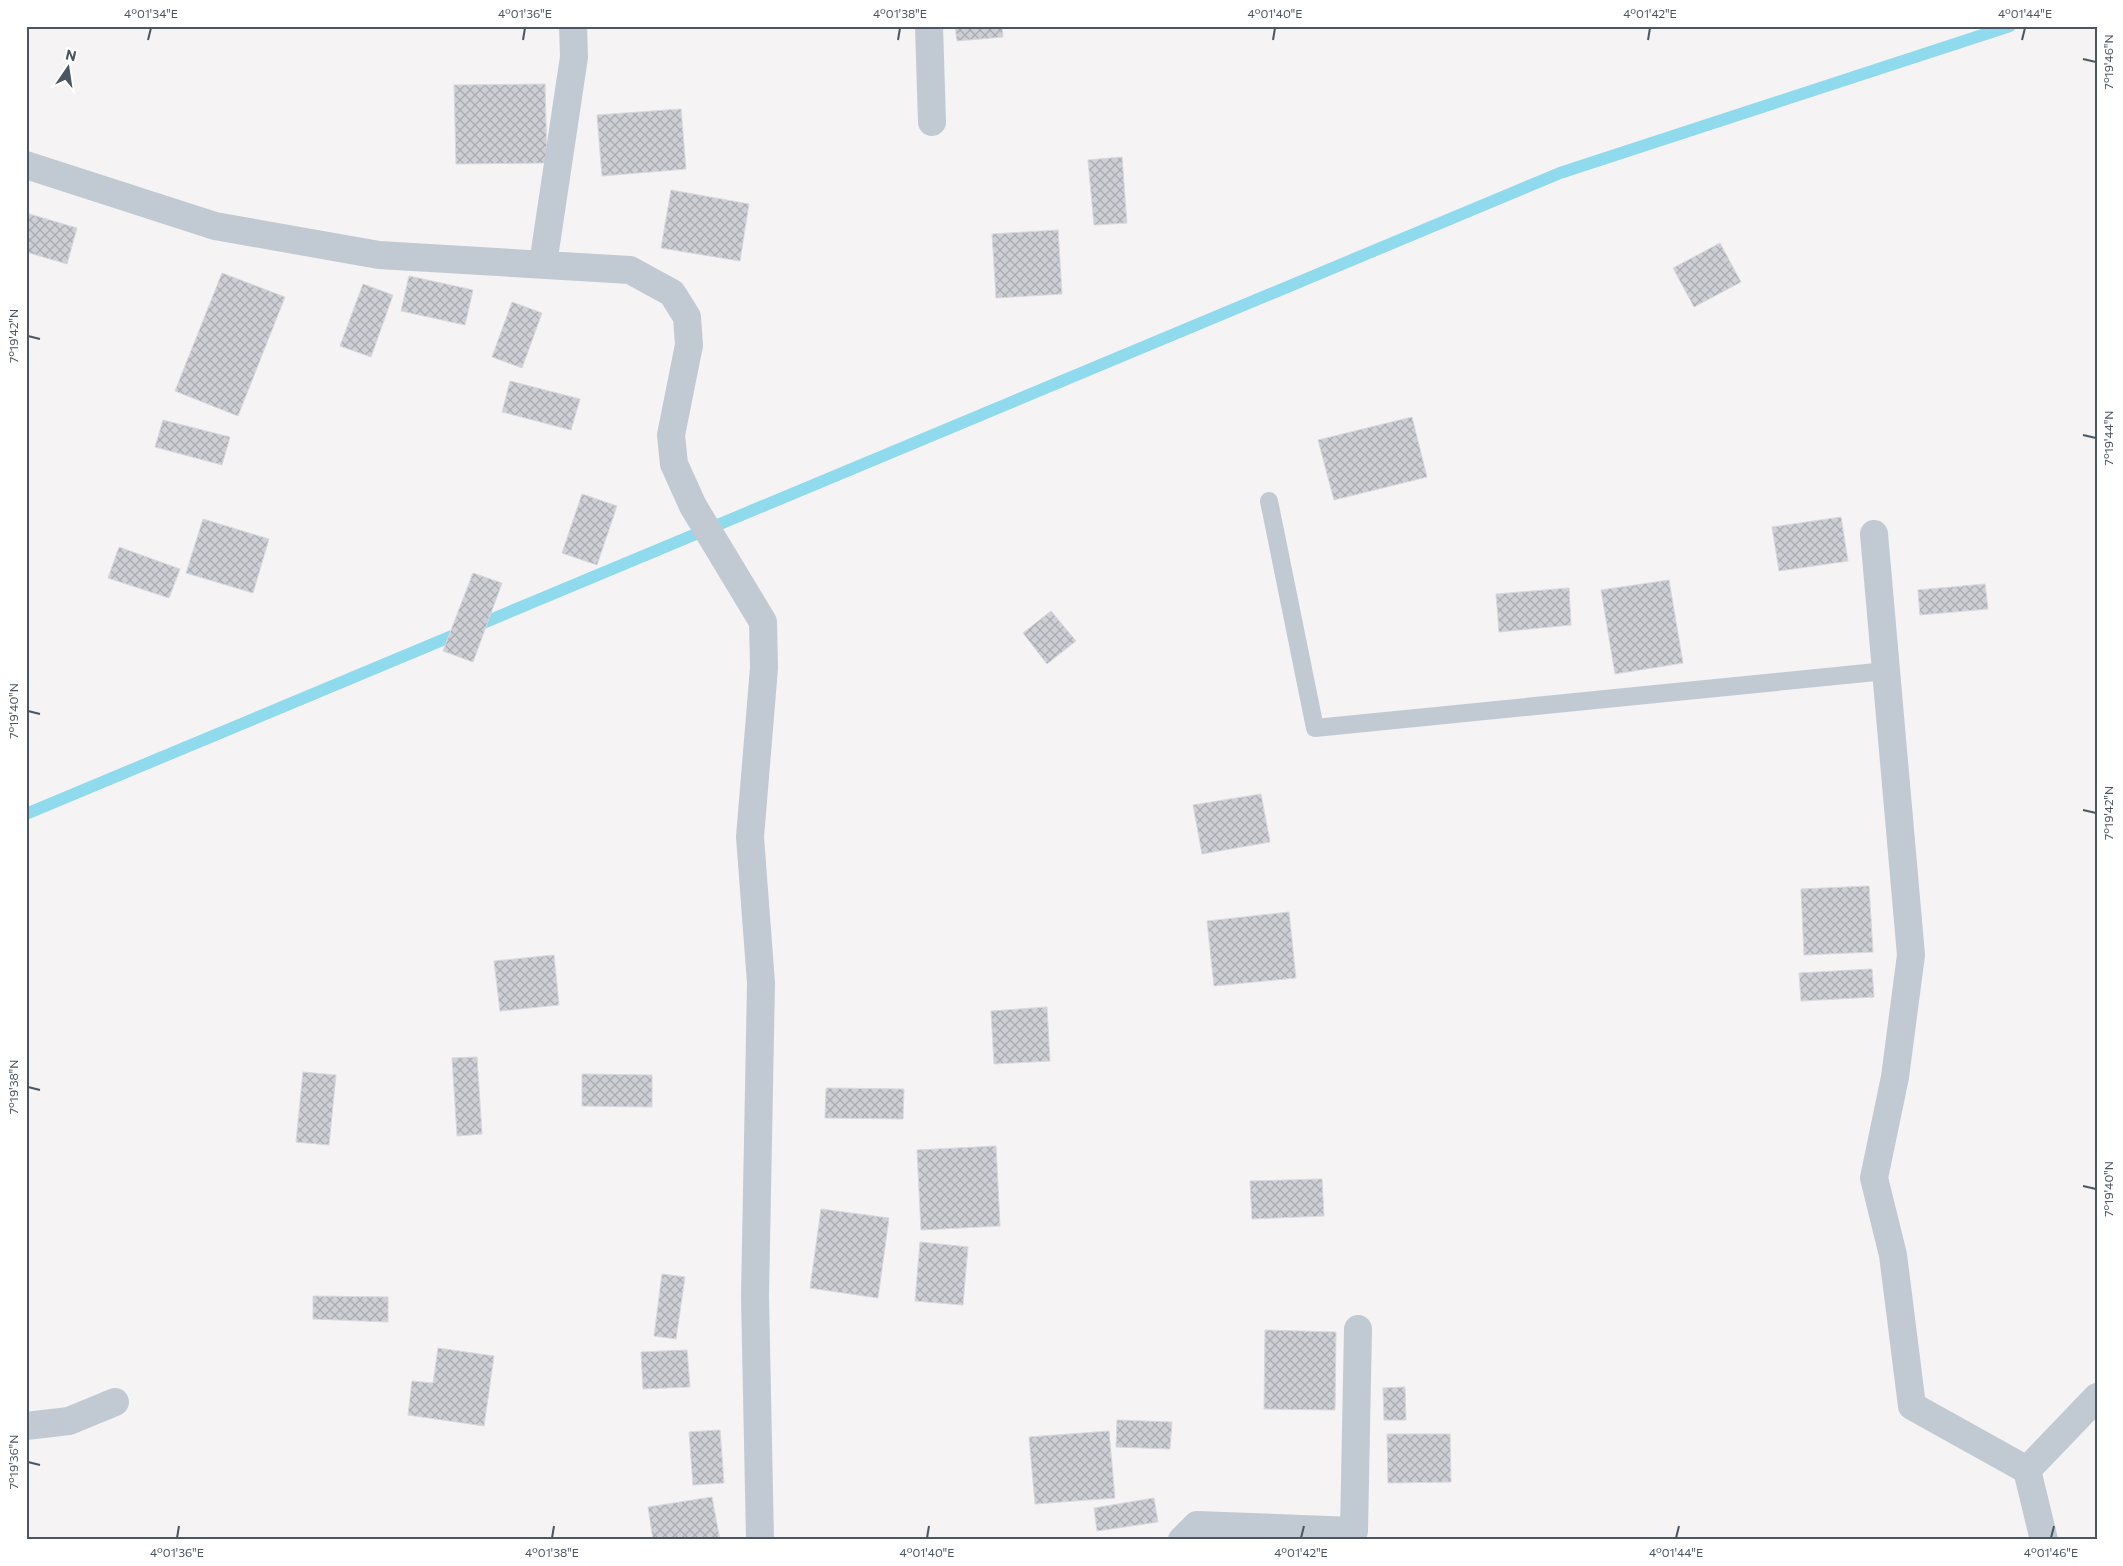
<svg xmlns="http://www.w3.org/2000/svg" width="2123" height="1566" viewBox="0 0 2123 1566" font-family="Commissioner,sans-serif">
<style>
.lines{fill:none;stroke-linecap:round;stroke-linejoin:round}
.stream{stroke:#90daee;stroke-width:12}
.building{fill:url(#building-cross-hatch);stroke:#d7d9de}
.service{stroke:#c1cad2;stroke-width:18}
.minor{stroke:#c1cad2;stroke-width:28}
.ticks{fill:none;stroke:#4a5661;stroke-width:2}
.neatline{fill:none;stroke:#4a5661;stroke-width:2}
.ticks-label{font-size:12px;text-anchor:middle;fill:#4a5661}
</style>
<defs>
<pattern id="building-cross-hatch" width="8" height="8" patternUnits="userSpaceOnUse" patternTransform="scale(1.25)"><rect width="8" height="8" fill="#cdcfd5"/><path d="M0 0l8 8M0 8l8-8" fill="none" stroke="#a8abb0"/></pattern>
</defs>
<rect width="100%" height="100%" fill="#f5f3f3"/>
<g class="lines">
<!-- stream -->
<path class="stream" d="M26,814L1560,173L2010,26"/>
</g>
<!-- building -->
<path class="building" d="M955,26H1002L1003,37L957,41Z
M545,84L547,163L456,164L454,85Z
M681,109L686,169L602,176L597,115Z
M1122,157L1127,223L1094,225L1088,160Z
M671,190L749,204L740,261L661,248Z
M26,213L77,228L67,264L26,252Z
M1058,230L1062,294L996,298L992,234Z
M1720,243L1741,282L1694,307L1673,268Z
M222,273L285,297L238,416L175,391Z
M409,276L473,290L465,325L401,311Z
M363,284L393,295L371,357L340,346Z
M512,302L542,313L522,368L492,357Z
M510,381L580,399L571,430L502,412Z
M1412,417L1427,477L1334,500L1318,440Z
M163,420L230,437L222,465L155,447Z
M582,494L617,506L597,565L562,553Z
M1841,517L1848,561L1779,571L1772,527Z
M203,519L269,539L253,593L186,573Z
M119,547L180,569L169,598L108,578Z
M473,573L502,583L473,662L443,651Z
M1669,580L1683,663L1615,674L1601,590Z
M1985,584L1988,609L1920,615L1918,590Z
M1569,588L1571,625L1499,632L1496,594Z
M1051,611L1076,641L1047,664L1023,633Z
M1261,794L1270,842L1202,854L1193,805Z
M1869,886L1873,952L1804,955L1801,889Z
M1289,912L1296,978L1214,986L1207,921Z
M554,955L559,1005L500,1011L494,961Z
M1872,969L1874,997L1801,1001L1799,973Z
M1047,1007L1050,1061L994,1064L991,1011Z
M477,1057L482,1134L457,1136L452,1058Z
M303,1072L336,1075L329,1145L296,1142Z
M582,1074L652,1075V1107L582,1106Z
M826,1088L904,1089L903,1119L825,1118Z
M996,1146L1000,1226L921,1230L917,1150Z
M1322,1179L1324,1216L1252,1219L1250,1181Z
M821,1209L889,1218L878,1298L810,1288Z
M920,1242L968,1247L963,1305L915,1301Z
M662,1274L685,1277L676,1339L654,1336Z
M313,1296L388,1297V1322L313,1319Z
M1265,1330L1336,1332L1335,1410L1264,1409Z
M438,1348L494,1356L484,1426L408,1415L412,1381L433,1383Z
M687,1350L690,1387L643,1389L641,1352Z
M1405,1387L1406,1420H1384L1383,1388Z
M1117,1420L1172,1422L1170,1449L1116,1447Z
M720,1430L724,1483L693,1485L689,1432Z
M1109,1431L1115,1498L1035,1504L1029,1437Z
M1387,1434H1450L1451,1482L1388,1483Z
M712,1497L720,1540H653L648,1507Z
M1154,1498L1158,1522L1097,1531L1094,1508Z"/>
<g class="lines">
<!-- service -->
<path class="service" d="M1269,501L1315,728L1886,671"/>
<!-- minor -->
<path class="minor" d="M929,26L932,122
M26,165L215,226L379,255L630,270L672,293L687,317L689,345L671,435L674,464L693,506L763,622L764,668L750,837L761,983L755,1296L760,1540
M543,264L574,57L573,26
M1874,534L1911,955L1895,1077L1874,1178L1893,1255L1912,1406L2027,1470L2044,1540
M26,1426L69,1421L115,1402
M2027,1470L2097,1397
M1182,1540L1197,1525L1354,1531L1358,1329"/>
</g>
<!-- ticks -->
<path class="ticks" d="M148,40L151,28M523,40L525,28M898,40L900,28M1273,40L1275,28M1648,40L1650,28M2022,40L2025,28M2083,59L2096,62M28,336L40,339M2083,435L2096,438M28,711L40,714M2083,810L2096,813M28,1087L40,1090M2083,1186L2096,1189M28,1462L40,1465M177,1538L179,1526M552,1538L554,1526M927,1538L929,1526M1301,1538L1304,1526M1676,1538L1679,1526M2051,1538L2054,1526"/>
<!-- border -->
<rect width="2123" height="1566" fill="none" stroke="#ffffff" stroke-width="55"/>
<!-- north arrow -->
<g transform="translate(68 68) rotate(13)" stroke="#ffffff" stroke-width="4" paint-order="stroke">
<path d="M0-4L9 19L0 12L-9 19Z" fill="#4a5661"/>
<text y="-8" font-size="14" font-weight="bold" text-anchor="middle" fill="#4a5661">N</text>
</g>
<rect x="28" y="28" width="2068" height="1510" class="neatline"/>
<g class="ticks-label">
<text x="151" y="18">4°01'34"E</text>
<text x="525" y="18">4°01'36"E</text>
<text x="900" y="18">4°01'38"E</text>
<text x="1275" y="18">4°01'40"E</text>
<text x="1650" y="18">4°01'42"E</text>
<text x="2025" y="18">4°01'44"E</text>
<text transform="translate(2109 62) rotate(-90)" y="4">7°19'46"N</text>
<text transform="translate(14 336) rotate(-90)" y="4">7°19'42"N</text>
<text transform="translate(2109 438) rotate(-90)" y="4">7°19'44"N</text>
<text transform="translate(14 711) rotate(-90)" y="4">7°19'40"N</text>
<text transform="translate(2109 813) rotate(-90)" y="4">7°19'42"N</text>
<text transform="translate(14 1087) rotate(-90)" y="4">7°19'38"N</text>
<text transform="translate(2109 1189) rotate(-90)" y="4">7°19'40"N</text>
<text transform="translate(14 1462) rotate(-90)" y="4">7°19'36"N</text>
<text x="177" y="1557">4°01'36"E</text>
<text x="552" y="1557">4°01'38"E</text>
<text x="927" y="1557">4°01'40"E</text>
<text x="1301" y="1557">4°01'42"E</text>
<text x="1676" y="1557">4°01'44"E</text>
<text x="2051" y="1557">4°01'46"E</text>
</g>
</svg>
